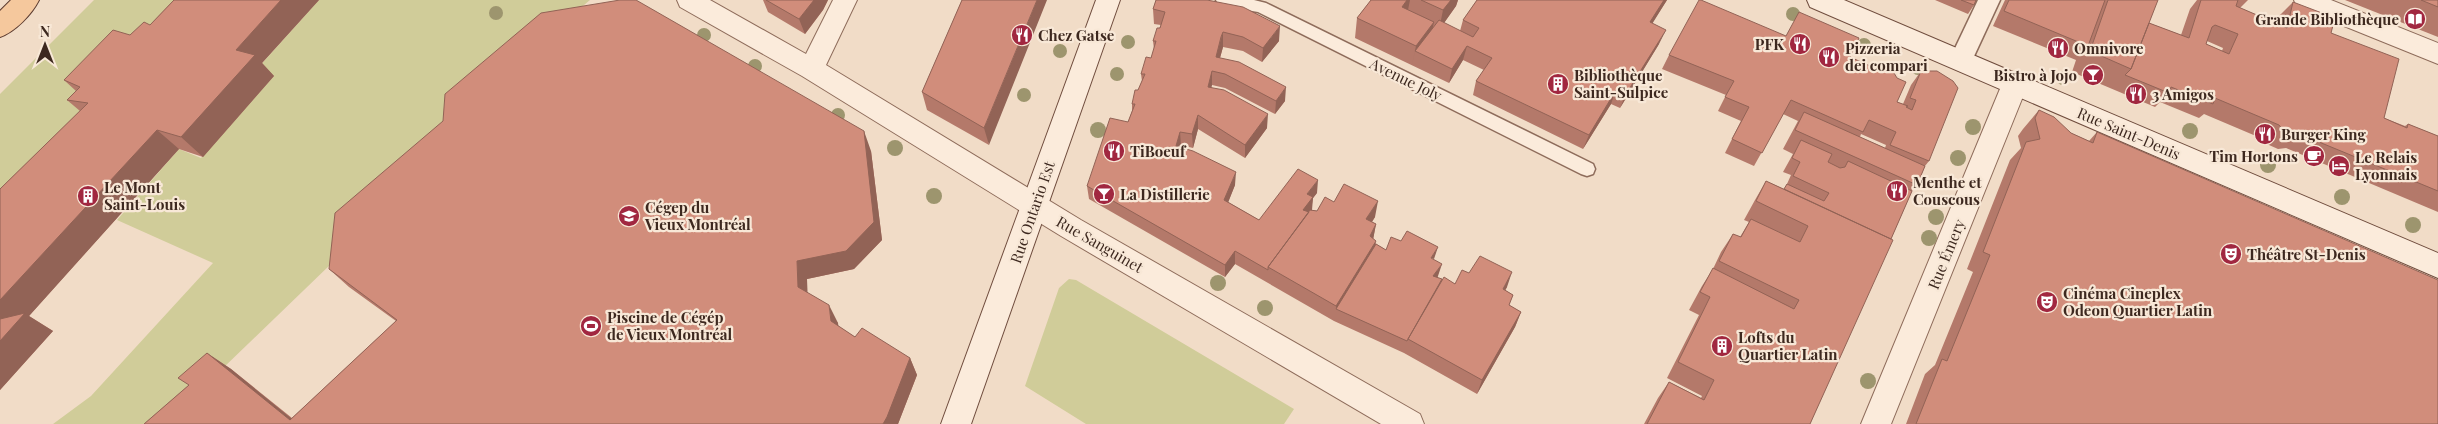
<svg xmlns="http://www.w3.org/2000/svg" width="2438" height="424" viewBox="0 0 2438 424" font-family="'Playfair Display',serif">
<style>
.green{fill:#d0cc99}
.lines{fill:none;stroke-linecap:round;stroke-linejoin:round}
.service-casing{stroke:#8e6c5b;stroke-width:3}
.pedestrian-casing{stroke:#8e6c5b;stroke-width:3}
.minor-casing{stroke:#8e6c5b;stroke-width:2}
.secondary-casing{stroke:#704d3e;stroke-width:2}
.primary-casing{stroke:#5c3b2f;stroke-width:2}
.service{fill:#fbebdb;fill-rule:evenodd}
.pedestrian{fill:#fbebdb;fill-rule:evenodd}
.minor{fill:#fbebdb;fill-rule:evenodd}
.secondary{fill:#fbebdb;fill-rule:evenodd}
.primary{fill:#f5c89d;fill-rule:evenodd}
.tree{fill:#9d956e}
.wall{fill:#b4796a;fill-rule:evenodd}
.shaded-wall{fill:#926356}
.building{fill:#d18d7b;stroke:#926356;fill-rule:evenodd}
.labels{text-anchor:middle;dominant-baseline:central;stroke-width:4.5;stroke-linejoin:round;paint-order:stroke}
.poi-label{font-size:15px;font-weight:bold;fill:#3d281f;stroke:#f8e8d7;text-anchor:start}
.street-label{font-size:15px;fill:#3d281f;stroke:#f8e8d7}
</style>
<rect width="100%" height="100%" fill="#f1dcc7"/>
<!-- green -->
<path class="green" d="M94,0H215L0,235V94Z
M319,0H590L471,100L332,263L165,424H53L91,396L213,263L117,220L179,149L201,158L274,76L256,70Z
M1069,279L1076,280L1294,409L1284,424H1086L1025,386L1059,288Z"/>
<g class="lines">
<!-- service casing -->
<g class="service-casing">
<path id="service" d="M1216,0H1254L1266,3L1593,164L1595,169L1593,174L1587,176L1581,174L1258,12L1223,6L1218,4Z"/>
</g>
<!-- pedestrian casing -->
<g class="pedestrian-casing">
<path id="pedestrian" d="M1978,0H2000L1969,67L1961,70L1953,67L1949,61Z"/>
</g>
<!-- minor casing -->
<g class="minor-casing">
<path id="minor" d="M677,0H710L806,54L833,0H857L826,65L1081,220L1420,414L1424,424H1381L1061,236L802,76L680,7Z
M2294,0H2331L2438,43V64L2297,7Z
M2015,74L2024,77L2028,84L1891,424H1861L2002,84L2006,77Z"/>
</g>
<!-- secondary casing -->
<g class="secondary-casing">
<path id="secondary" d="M1096,0H1120L971,424H941Z
M1807,0H1844L2438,253V278L1810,7Z"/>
</g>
<!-- primary casing -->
<g class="primary-casing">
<path id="primary" d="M11,0H39C32,14 15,32 0,37V11Z"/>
</g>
<!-- service -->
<use href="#service" class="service"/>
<!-- pedestrian -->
<use href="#pedestrian" class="pedestrian"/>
<!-- minor -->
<use href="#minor" class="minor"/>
<!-- secondary -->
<use href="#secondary" class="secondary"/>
<!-- primary -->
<use href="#primary" class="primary"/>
</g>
<!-- trees -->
<g class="tree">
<circle cx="496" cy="13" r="7"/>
<circle cx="1793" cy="14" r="7"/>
<circle cx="704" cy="35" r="7"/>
<circle cx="1128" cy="42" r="7"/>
<circle cx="1864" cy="45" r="7"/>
<circle cx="1060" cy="51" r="7"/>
<circle cx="755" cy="66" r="7"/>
<circle cx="1918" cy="68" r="7"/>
<circle cx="1117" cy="74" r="7"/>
<circle cx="2063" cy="78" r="7"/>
<circle cx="1024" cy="95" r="7"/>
<circle cx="838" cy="115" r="7"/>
<circle cx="1973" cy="127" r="8"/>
<circle cx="1098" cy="130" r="8"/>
<circle cx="2190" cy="131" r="8"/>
<circle cx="895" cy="148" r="8"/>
<circle cx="1958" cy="158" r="8"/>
<circle cx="2268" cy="165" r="8"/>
<circle cx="934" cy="196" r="8"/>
<circle cx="2342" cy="197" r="8"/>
<circle cx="1936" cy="217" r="8"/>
<circle cx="2413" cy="225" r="8"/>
<circle cx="1929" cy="238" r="8"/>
<circle cx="1218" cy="283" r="8"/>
<circle cx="1265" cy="308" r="8"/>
<circle cx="1868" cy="381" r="8"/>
</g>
<!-- wall -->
<path class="wall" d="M174,0H319L262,63L274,76L203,157L179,149L29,316L53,331L0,390V189L80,111L67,100L76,91L64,80L130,35L150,25Z
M763,0H828L823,10L805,34L768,12Z
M962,0L989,145L927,110L922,92Z
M1156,0L1279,41L1262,62L1243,51L1223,47L1220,58L1285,101L1275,114L1225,88L1212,85L1211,87L1267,128L1245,158L1198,129L1193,148L1181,145L1180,147L1235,185L1228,202L1259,220L1317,193L1313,198L1311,210L1317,211L1334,202L1375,217L1372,222L1376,224L1373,239L1376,244L1386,250L1434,260L1438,276L1437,278L1455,284L1469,273L1507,287L1505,290L1513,295L1509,305L1521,312L1515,327L1477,394L1404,353L1334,321L1235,264L1225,277L1089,199L1087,186L1128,122L1132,111V104L1142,81L1141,74L1151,58L1154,49L1153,41L1161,25L1154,24L1153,9Z
M1371,0H1458L1456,6L1444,23L1460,31L1463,20L1477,0H1667L1652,23L1659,44L1620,108L1611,104L1583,149L1473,95L1476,81L1484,70L1463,60L1449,83L1355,38L1357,18Z
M1935,0H1976L1974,5L1968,14Z
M2005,0H2157L2149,23L2181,35L2190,9L2197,0H2248L2240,8L2276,23L2278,17L2293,2L2331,33L2384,118L2405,126L2408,124L2438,136V212L2286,148L2278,149L2269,145L2263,139L2204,114L2199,118L2160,102L2155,107L2072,72L2076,60L1993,26ZM2207,41L2223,48L2222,51L2206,44Z
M2345,0H2438V37Z
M1786,36L1850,57L1897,102L1903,104L1911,85L1921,71L1929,161L1925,166L1917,185L1912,191L1810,424H1644L1658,398L1669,382L1701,398L1702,396L1667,378L1699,315L1689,310L1702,286L1713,269L1721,252L1733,234L1740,237L1749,222L1744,220L1755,200L1766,181L1784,189L1787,184L1791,175L1783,172L1793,154L1783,149L1798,121L1783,114L1754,166L1725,153L1741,121L1718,111L1726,95L1662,69L1669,55ZM1861,134L1886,145L1885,148L1860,137Z
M2039,110L2071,133L2089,141L2097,132L2438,424H1906L1925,374L1935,365L1973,272L1967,269L2010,160L2021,148L2018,136L2023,129Z
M871,151L882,240L854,269L807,279V292L838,323V326L855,337L910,358L917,375L898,424H144L189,385L207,353L231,369L292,418L396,321L349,287L329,269Z"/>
<!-- shaded-wall -->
<path class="shaded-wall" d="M281,0H319L262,63L274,76L203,157L181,137L236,50Z
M814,0H828L823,10L805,34L799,19Z
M1037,0H1047L989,145L984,128Z
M1407,0H1410L1407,15L1402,7Z
M1451,0H1458L1456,6L1439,30L1443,10Z
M1664,0H1667L1644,37L1650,22Z
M1434,22L1430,41L1415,51L1412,65L1416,46Z
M1280,26L1279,41L1262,62L1263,48Z
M1666,30L1659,44L1620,108L1626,94Z
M1223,32V47L1216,72V57Z
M1467,46L1463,60L1449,83L1452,69Z
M1212,71V85L1208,101V87Z
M1286,87L1285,101L1275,114L1276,101Z
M1616,90L1611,104L1583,149L1589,135Z
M1268,114L1267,128L1245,158V145Z
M1198,115V129L1193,148L1192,134Z
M157,130L179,149L29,316L53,331L0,390V300Z
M864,131L871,151L882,240L854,269L807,279L808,304L798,287L797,261Z
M1180,132L1181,145L1177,160L1176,146Z
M1236,172L1235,185L1224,213V200Z
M1318,180L1317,193L1313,198L1312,210L1302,223L1303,210L1307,194Z
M1378,201L1375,217L1363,235L1366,219Z
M1376,224L1373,240L1370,236Z
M1376,241L1373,257L1336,309V306Z
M1438,247L1434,259L1431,258Z
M1235,251V264L1225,277V265Z
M1442,264L1438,276L1430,288L1433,276Z
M1512,272L1507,287L1498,304L1503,289Z
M829,305L838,323L840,338L831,321Z
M1521,312L1515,327L1477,394L1482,380Z
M207,353L231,369L298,424L290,420Z
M910,358L917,375L898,424H883Z"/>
<!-- building -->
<path class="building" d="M174,0H281L236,50L255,55L181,137L157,130L0,300V189L88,103L67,100L80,87L64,80L113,30L130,35L144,22L150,25Z
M620,0H636L864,131L874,222L846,251L797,261L798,287L829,305L831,321L855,337L862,328L910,358L887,417L883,424H144L189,385L178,378L207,353L290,420L397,320L329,269L335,213L443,121L445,94L541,13Z
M766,0H814L799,19Z
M962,0H1037L984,128L922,92Z
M1156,0H1207L1243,7L1280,26L1263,48L1243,37L1223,32L1221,37L1216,57L1239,62L1286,87L1276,101L1225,74L1212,71L1208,87L1224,90L1268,114L1245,145L1198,115L1192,134L1180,132L1176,146L1193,151L1236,172L1224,200L1259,220L1298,169L1318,180L1307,194L1313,197L1303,210L1309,212L1268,267V270L1235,251L1225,265L1087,186L1110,118L1128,122L1135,104H1132L1135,90H1138L1145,74H1141L1146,57L1151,58L1156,41H1153L1157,28H1160L1165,12L1153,9Z
M1371,0H1407L1402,7L1434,22L1416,46L1357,18Z
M1421,0H1451L1443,10Z
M1477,0H1664L1650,22L1666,30L1626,94L1616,90L1589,135L1476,81L1492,58L1467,46L1452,69L1415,51L1439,20L1473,37L1479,28L1463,20Z
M1699,0H1701L1786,36L1799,12L1859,38L1850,57L1879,70L1885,69L1894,73L1897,78L1906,82L1897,102L1908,106L1906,107L1912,110L1916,100L1910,98L1921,71H1937L1953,81L1958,88L1929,161L1890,145L1896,132L1869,120L1863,132L1791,100L1762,153L1732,139L1749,107L1725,97L1734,81L1669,55Z
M1961,0H1976L1974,5Z
M2009,0H2105L2088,46L2004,11Z
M2108,0H2158L2131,69L2090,51Z
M2201,0H2238L2236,6L2287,28L2293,2L2335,18L2331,33L2399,59L2384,118L2407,128L2408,124L2438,136V191L2302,135H2294L2284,131L2279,125L2215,98L2213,104L2171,87L2169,93L2125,75L2131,69L2149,23L2189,38ZM2215,25L2238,34L2229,54L2206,44L2212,27Z
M2421,0H2438V7Z
M2039,110L2054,117L2071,133L2093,143L2097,132L2438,280V424H1916L1942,359L1947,361L1990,255L1983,252L2026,142L2040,139L2035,118Z
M1804,112L1925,166L1917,185L1795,130Z
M1801,140L1832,154L1828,162L1840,168L1845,167L1848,161L1912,191L1891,239L1784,189L1787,184L1824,201L1829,193L1793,176L1800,162L1792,158Z
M1766,181L1893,240L1810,424H1647L1669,382L1704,400L1714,380L1678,362L1710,297L1700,292L1713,268L1794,309L1799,300L1719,261L1733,234L1741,237L1751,219L1800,242L1808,226L1756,201Z
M1344,184L1378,201L1366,219L1376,224L1370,236L1376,241L1336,306L1268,267L1310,210L1317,211L1325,197L1334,202Z
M1407,231L1438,247L1431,258L1442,264L1433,276L1442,279L1408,339L1407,341L1336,309L1376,244L1386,250L1391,237L1401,241Z
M1480,256L1512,272L1503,289L1513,295L1509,305L1521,312L1482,380L1408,339L1444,277L1455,284L1462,270L1469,273Z
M25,313L0,341V319Z"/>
<!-- icons -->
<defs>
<g id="library-disc" transform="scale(1.125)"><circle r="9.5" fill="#a12740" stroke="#f8e8d7"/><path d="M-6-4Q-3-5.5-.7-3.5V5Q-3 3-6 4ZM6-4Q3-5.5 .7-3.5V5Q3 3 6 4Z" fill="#fff"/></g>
<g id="restaurant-disc" transform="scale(1.125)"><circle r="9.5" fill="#a12740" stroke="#f8e8d7"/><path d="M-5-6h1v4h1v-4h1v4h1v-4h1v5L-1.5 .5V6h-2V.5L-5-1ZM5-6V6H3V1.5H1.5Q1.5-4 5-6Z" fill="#fff"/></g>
<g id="bar-disc" transform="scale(1.125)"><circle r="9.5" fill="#a12740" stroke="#f8e8d7"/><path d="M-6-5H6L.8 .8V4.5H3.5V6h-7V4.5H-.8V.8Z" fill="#fff"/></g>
<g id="building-disc" transform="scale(1.125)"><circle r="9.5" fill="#a12740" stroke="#f8e8d7"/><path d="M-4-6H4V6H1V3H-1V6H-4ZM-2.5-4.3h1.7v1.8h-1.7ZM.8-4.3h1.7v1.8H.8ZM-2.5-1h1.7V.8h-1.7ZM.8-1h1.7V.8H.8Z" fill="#fff"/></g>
<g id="cafe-disc" transform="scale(1.125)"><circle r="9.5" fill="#a12740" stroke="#f8e8d7"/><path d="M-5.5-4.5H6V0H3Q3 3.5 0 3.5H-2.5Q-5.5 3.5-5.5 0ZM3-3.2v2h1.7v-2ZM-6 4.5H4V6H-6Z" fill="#fff"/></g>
<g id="hotel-disc" transform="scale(1.125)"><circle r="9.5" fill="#a12740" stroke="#f8e8d7"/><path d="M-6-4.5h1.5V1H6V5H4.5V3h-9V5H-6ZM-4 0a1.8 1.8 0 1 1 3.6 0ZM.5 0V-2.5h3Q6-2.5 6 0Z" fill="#fff"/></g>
<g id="university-disc" transform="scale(1.125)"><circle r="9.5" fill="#a12740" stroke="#f8e8d7"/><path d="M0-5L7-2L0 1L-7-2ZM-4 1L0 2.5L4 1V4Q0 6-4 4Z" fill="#fff"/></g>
<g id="theatre-disc" transform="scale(1.125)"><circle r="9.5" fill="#a12740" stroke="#f8e8d7"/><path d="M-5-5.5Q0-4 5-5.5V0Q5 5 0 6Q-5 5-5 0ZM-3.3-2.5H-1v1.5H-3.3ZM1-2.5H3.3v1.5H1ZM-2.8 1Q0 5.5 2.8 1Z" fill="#fff"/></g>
<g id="stadium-disc" transform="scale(1.125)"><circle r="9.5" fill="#a12740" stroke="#f8e8d7"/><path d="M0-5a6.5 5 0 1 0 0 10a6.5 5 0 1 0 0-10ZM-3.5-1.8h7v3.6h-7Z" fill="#fff"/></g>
</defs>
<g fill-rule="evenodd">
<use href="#library-disc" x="2415" y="19"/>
<use href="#restaurant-disc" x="1022" y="35"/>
<use href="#restaurant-disc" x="1800" y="44"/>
<use href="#restaurant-disc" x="2058" y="48"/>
<use href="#restaurant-disc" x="1829" y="57"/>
<use href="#bar-disc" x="2093" y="75"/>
<use href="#building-disc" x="1558" y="84"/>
<use href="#restaurant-disc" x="2136" y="94"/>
<use href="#restaurant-disc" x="2265" y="134"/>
<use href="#restaurant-disc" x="1114" y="151"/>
<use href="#cafe-disc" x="2314" y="156"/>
<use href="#hotel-disc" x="2339" y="166"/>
<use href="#restaurant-disc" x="1897" y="191"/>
<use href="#bar-disc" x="1104" y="194"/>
<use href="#building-disc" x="88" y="196"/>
<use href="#university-disc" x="629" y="216"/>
<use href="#theatre-disc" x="2231" y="254"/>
<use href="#theatre-disc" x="2047" y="302"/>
<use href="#stadium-disc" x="591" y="326"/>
<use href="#building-disc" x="1722" y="346"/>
</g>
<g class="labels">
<!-- poi labels -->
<g class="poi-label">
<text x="2399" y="19" text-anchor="end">Grande Bibliothèque</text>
<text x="1038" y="35">Chez Gatse</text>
<text x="1784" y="44" text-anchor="end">PFK</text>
<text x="1845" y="48">Pizzeria<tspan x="1845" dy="17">dei compari</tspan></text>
<text x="2074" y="48">Omnivore</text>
<text x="1574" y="75">Bibliothèque<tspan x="1574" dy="17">Saint-Sulpice</tspan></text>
<text x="2077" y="75" text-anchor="end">Bistro à Jojo</text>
<text x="2152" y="94">3 Amigos</text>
<text x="2281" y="134">Burger King</text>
<text x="1130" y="151">TiBoeuf</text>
<text x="2298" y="156" text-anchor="end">Tim Hortons</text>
<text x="2355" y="157">Le Relais<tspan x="2355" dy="17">Lyonnais</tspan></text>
<text x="1913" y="182">Menthe et<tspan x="1913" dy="17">Couscous</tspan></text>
<text x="104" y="187">Le Mont<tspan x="104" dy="17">Saint-Louis</tspan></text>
<text x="1120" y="194">La Distillerie</text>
<text x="645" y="207">Cégep du<tspan x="645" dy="17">Vieux Montréal</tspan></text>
<text x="2247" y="254">Théâtre St-Denis</text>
<text x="2063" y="293">Cinéma Cineplex<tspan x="2063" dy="17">Odeon Quartier Latin</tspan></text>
<text x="607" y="317">Piscine de Cégép<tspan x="607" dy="17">de Vieux Montréal</tspan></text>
<text x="1738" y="337">Lofts du<tspan x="1738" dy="17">Quartier Latin</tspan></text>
</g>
<!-- street labels -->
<g class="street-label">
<text transform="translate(1406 79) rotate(26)">Avenue Joly</text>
<text transform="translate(2129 133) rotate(23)">Rue Saint-Denis</text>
<text transform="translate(1032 212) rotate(-71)">Rue Ontario Est</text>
<text transform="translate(1100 244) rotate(30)">Rue Sanguinet</text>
<text transform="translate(1946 254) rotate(-68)">Rue Émery</text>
</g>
</g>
<!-- north arrow -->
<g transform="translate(45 45)" stroke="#f8e8d7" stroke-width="4" paint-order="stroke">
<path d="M0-4L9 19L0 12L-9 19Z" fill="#3d281f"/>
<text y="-8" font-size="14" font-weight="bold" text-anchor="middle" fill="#3d281f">N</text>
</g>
</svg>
